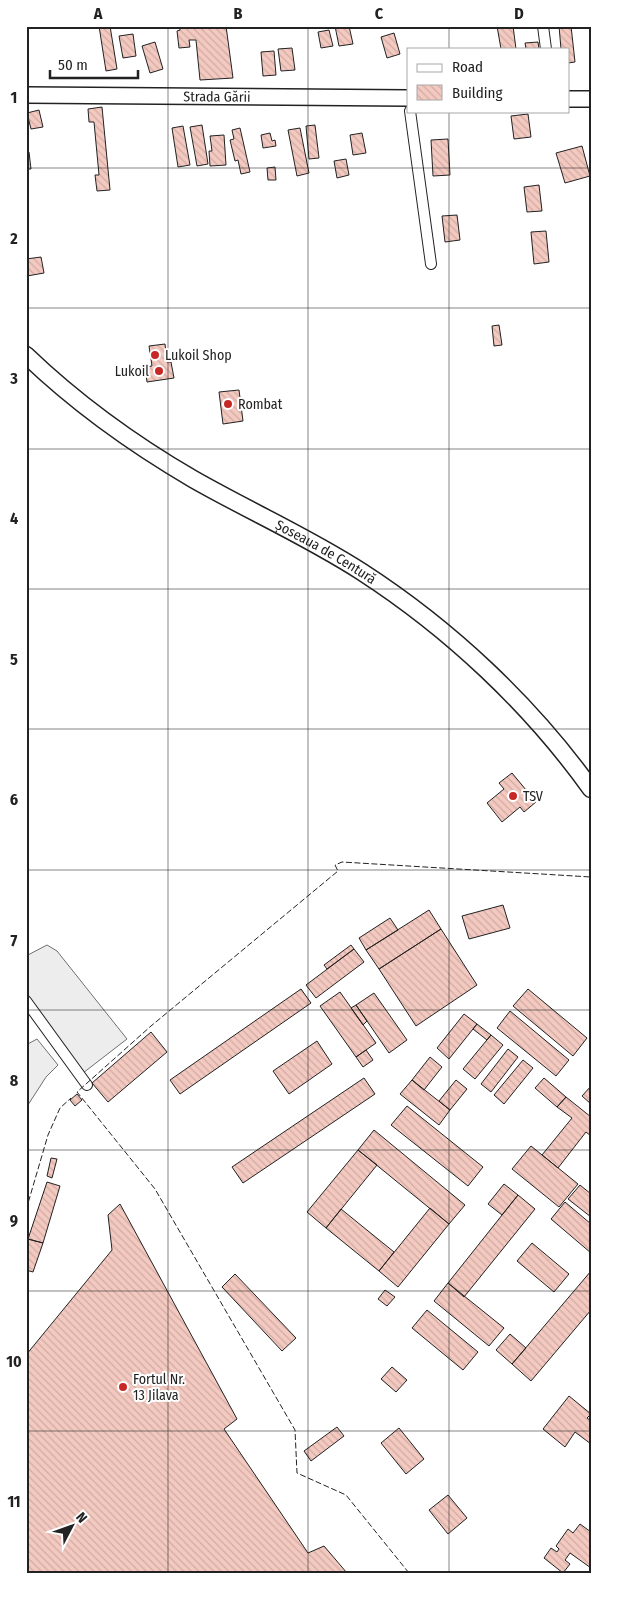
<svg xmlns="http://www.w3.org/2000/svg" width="617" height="1599" viewBox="0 0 617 1599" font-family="'Fira Sans Condensed',sans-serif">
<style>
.parking{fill:#ededed;stroke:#6f6f6f}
.building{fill:url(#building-back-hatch);stroke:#222}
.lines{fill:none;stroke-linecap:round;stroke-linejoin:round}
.street-casing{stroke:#222;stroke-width:12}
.secondary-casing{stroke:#222;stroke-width:18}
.primary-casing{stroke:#222;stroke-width:19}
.street{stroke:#fff;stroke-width:10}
.secondary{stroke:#fff;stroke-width:15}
.primary{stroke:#fff;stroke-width:16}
.fence{stroke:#222;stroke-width:1;stroke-dasharray:6 2.5;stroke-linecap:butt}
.grid{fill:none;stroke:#222;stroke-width:1;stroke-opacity:0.55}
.poi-dot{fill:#c62828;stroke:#fff;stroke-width:2}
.labels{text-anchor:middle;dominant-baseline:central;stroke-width:4;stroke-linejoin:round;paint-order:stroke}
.street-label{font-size:14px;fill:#222;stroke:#fff}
.poi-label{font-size:14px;fill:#222;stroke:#fff;text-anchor:start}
.neatline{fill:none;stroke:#222;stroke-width:2}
.grid-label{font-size:16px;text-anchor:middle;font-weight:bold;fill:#222}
</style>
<defs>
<pattern id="building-back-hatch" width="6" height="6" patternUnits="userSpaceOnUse" patternTransform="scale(1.25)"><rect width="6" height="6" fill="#f3c9c0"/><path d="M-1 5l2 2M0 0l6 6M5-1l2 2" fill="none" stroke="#d0aca5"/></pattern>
</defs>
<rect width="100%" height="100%" fill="#fff"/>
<!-- parking -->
<path class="parking" d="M47,945L57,951L127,1039L83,1073L26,999V956Z
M37,1039L58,1065L46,1077L26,1108V1045Z"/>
<!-- building -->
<path class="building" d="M99,26H110L117,69L106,71Z
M180,26H226L233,78L200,80L196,40H189L190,47L179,48L177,31L180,30Z
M335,26H349L353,44L339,46Z
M497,26H513L516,49H501Z
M559,26H571L575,62L568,63V49H561Z
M329,30L333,46L321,48L318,32Z
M394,33L400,54L387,58L381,37Z
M133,34L136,56L123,58L119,36Z
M155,42L163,69L150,73L142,46Z
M538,42L539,49H526L525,43Z
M292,48L295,70L281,71L278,49Z
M274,51L276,75L263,76L261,52Z
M102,107L110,190L97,191L95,175H99L94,122H89L88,109Z
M39,110L43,127L31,129L27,113Z
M528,114L531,137L514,139L511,116Z
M202,125L208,164L197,166L190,127Z
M315,125L319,158L309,159L306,126Z
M183,126L190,165L178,167L172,128Z
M240,128L250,172L241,174L238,160L235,161L230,140L234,139L232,130Z
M300,128L309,173L297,176L288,130Z
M270,133L272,141L275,140L276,146L263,148L261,135Z
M362,133L366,153L353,155L350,135Z
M224,135L226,165L210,166L209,151H212L210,136Z
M448,139L450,175L433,176L431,140Z
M582,146L590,176L565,183L556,153Z
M26,152H29L31,169H26Z
M346,159L349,175L337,178L334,161Z
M275,167L276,180H268L267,168Z
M539,185L542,211L527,212L524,187Z
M457,215L460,240L445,242L442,216Z
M546,231L549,262L534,264L531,232Z
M41,257L44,273L27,276L26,259Z
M499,325L502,345L494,346L492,326Z
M165,344L167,362H171L174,378L147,382L145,367L152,366L149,346Z
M239,390L243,421L223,424L219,392Z
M512,773L536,802L524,812L520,807L502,822L487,803L504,789L499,783Z
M503,905L510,928L469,939L462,916Z
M429,910L441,929L379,969L366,950Z
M390,918L398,930L366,950L359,938Z
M441,929L477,985L416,1026L379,969Z
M351,945L354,949L327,969L324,965Z
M354,949L364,962L316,998L306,985Z
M301,989L311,1003L180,1094L170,1080Z
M528,989L587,1038L573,1056L513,1006Z
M340,992L376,1043L356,1057L320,1006Z
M374,993L407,1040L389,1053L356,1005Z
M356,1005L367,1021L363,1025L351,1008Z
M510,1011L569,1060L556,1076L497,1028Z
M464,1014L477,1024L449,1059L437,1048Z
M477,1024L491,1035L487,1040L473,1029Z
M151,1032L167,1052L108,1102L92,1083Z
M491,1035L503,1045L475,1079L463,1069Z
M317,1041L332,1064L289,1094L273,1071Z
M508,1049L518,1057L491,1092L481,1084Z
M366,1050L373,1060L363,1067L356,1057Z
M430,1057L442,1067L424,1090L412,1080Z
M523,1060L533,1068L504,1104L494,1095Z
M364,1078L375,1094L243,1183L232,1167Z
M544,1078L566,1097L557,1107L535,1088Z
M412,1080L450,1110L439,1125L400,1094Z
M456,1080L467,1089L450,1110L439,1101Z
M591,1086V1104L582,1096Z
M77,1094L82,1100L75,1106L70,1100Z
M566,1097L591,1117V1136L586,1132L558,1168L542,1155L572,1118L557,1107Z
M407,1106L483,1167L468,1186L391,1125Z
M374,1130L465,1205L449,1224L358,1150Z
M531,1146L578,1184L559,1207L512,1169Z
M358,1150L377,1165L326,1228L307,1212Z
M51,1158L57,1159L52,1178L47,1176Z
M47,1182L60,1186L43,1243L28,1239Z
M504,1184L518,1195L502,1215L488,1204Z
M580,1185L591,1194V1217L568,1199Z
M518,1195L535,1209L464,1297L448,1283Z
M565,1202L591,1224V1253L551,1219Z
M120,1204L237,1419L224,1429L308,1553L324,1546L347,1573H26V1355L112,1250L108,1215Z
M430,1208L449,1224L398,1287L379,1271Z
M341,1209L394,1252L379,1271L326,1228Z
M28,1239L43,1243L33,1272L26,1270V1246Z
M532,1243L569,1274L554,1292L517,1261Z
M591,1271V1310L531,1381L512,1364Z
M235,1274L296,1338L282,1351L222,1287Z
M448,1283L504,1328L489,1346L434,1301Z
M385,1290L395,1297L387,1306L378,1299Z
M427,1310L478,1352L463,1370L412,1328Z
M510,1334L526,1348L512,1364L496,1350Z
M392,1367L407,1380L396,1392L381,1379Z
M569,1396L591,1414L587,1418L591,1421V1444L575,1432L565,1447L543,1429Z
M337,1427L344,1436L311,1461L304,1451Z
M399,1428L424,1459L406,1474L381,1443Z
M448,1495L467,1518L448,1534L429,1510Z
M580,1524L591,1532V1568L570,1553L565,1560L570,1564L563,1573L544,1558L551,1548L557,1552L559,1549L556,1546L568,1529L573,1533Z"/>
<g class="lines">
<!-- street casing -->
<g class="street-casing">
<path id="street" d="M543,26L546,49
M410,111L431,264
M26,1001L87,1085"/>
</g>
<!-- secondary casing -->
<g class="secondary-casing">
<g id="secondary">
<path id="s1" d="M26,95L408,98"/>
<path d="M568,99H591"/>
</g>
</g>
<!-- primary casing -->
<g class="primary-casing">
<g id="primary">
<path id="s2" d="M26,355C76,403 133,444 193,479C249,511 308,537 362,572C450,629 530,704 591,789"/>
</g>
</g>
<!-- street -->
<use href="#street" class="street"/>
<!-- secondary -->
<use href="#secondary" class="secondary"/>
<!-- primary -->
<use href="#primary" class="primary"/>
<!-- fence -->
<path class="fence" d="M26,1210L48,1135L60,1108L71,1098
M409,1573L346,1495L297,1473L295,1430L155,1189L77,1092L151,1026L338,871L335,865L342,862L591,877"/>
</g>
<!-- grid -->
<path class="grid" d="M168,26V1573M308,26V1573M449,26V49M449,111V1573M26,168H591M26,308H591M26,449H591M26,589H591M26,729H591M26,870H591M26,1010H591M26,1150H591M26,1291H591M26,1431H591"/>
<!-- markers -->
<g class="poi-dot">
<circle cx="155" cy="355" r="5"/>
<circle cx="159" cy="371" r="5"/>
<circle cx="228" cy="404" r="5"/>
<circle cx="513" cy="796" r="5"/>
<circle cx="123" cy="1387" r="5"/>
</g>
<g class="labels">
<!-- street labels -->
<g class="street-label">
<text stroke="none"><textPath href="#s1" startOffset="191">Strada Gării</textPath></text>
<text stroke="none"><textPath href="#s2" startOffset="360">Șoseaua de Centură</textPath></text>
</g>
<!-- poi labels -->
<g class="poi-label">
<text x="165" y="355">Lukoil Shop</text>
<text x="149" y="371" text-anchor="end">Lukoil</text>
<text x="238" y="404">Rombat</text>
<text x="523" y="796">TSV</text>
<text x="133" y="1379">Fortul Nr.<tspan x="133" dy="16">13 Jilava</tspan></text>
</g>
</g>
<!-- border -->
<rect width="617" height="1599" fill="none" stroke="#ffffff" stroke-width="55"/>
<!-- legend -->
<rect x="407" y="48" width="162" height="65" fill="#ffffff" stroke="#a7a7a7"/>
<rect x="417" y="64" width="25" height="8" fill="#ffffff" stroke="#a7a7a7"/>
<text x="452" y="72" font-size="15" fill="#222222">Road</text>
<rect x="417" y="85" width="25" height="15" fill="url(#building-back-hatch)" stroke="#a7a7a7"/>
<text x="452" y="98" font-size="15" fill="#222222">Building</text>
<!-- north arrow -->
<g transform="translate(72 1526) rotate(49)" stroke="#ffffff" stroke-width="4" paint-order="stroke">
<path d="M0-4L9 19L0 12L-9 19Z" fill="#222222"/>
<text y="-8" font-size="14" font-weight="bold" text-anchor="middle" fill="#222222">N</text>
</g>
<!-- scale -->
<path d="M50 70v8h88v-8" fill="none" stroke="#222222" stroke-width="2.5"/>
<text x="58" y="70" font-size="15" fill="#222222" stroke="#ffffff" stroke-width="4" paint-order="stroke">50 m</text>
<rect x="28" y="28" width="562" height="1544" class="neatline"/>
<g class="grid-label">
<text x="98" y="19">A</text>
<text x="238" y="19">B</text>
<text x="379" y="19">C</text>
<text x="519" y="19">D</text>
<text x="14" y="103">1</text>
<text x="14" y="244">2</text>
<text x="14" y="384">3</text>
<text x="14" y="524">4</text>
<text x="14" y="665">5</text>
<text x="14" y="805">6</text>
<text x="14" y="946">7</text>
<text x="14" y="1086">8</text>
<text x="14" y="1226">9</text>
<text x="14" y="1367">10</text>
<text x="14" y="1507">11</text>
</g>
</svg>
